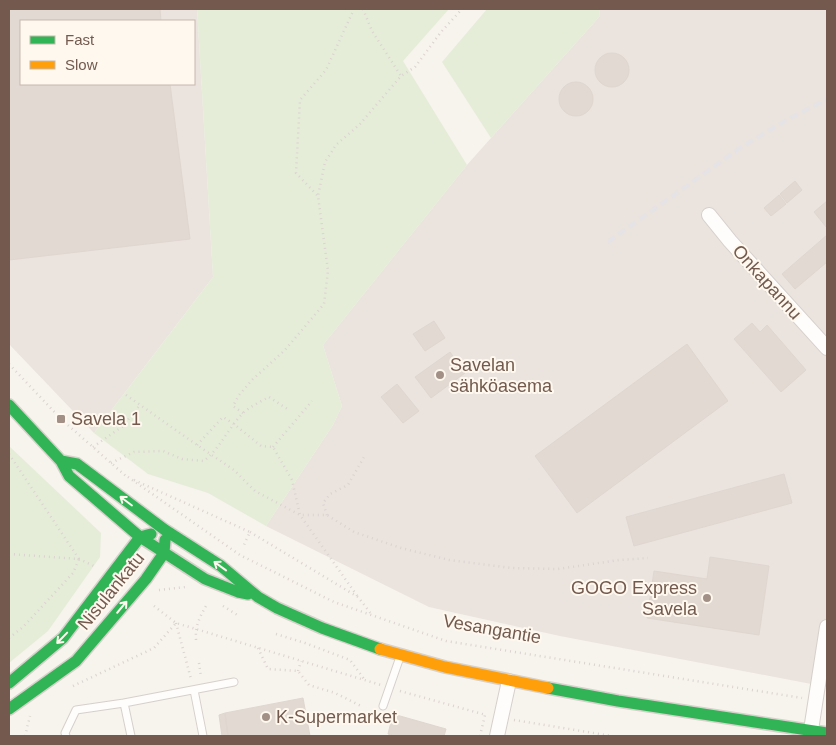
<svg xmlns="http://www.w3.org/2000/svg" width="836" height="745" viewBox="0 0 836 745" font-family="Helvetica,sans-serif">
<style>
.industrial{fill:#eae3de;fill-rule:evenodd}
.green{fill:#e5edd9}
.building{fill:#e1d9d2;stroke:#e0d6d0}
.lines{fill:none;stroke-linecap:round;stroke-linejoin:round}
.lane-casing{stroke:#d6d0cb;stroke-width:9}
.street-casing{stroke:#d6d0cb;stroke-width:16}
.fast-casing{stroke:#d7d0cb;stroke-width:14}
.slow-casing{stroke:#d7d0cb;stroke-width:14}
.path{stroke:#dad3cf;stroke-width:2.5;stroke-dasharray:1 4;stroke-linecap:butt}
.lane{stroke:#fefdfc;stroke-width:7}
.street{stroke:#fefdfc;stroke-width:14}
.fast{stroke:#30b455;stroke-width:11}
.slow{stroke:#ff9f0a;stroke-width:11}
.rail{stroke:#e5e3e5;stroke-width:4;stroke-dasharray:8 5;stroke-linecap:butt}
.oneway{stroke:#fef8ef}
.poi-dot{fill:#a29086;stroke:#fef8ef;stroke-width:2}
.labels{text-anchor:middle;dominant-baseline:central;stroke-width:4;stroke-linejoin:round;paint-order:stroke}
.street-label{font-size:18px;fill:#745a4e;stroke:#fef8ef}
.poi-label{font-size:18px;fill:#745a4e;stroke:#fef8ef;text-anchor:start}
</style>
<rect width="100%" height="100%" fill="#f7f3ed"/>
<!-- industrial -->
<path class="industrial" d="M9,9H197L213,277L94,433L9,344ZM21,21H194V84H21Z
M599,9H827V687L560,636L429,607L266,526L333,425L342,406L323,345L467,165L600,16Z"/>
<!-- green -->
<path class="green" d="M197,9H449L403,61L467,165L323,345L342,406L333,425L266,526L208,493L148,474L94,433L213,277Z
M487,9H599L600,16L491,138L442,62Z
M9,446L101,533L100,557L48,631L9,663Z"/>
<!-- building -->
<path class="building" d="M9,9H160L161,21H21V84H170L190,239L9,260Z
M595 70a17 17 0 1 1 34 0a17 17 0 1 1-34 0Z
M559 99a17 17 0 1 1 34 0a17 17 0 1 1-34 0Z
M795,181L802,190L787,203L780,194Z
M779,195L786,204L771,216L764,208Z
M827,201V228L814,212Z
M827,235V262L795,289L782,274Z
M434,321L445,338L425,351L413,334Z
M752,323L760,332L767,325L806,370L781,392L734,339Z
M687,344L728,401L577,513L535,456Z
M450,352L465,373L431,398L415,377Z
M397,384L419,411L403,423L381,397Z
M784,474L792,503L634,546L626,517Z
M710,557L769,566L759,635L647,618L654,571L707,579Z
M303,698L310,736H228L225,713Z
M225,713L226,722L228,736H222L219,715Z
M393,714L446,729L444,736H395L388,734Z"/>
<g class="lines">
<!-- lane casing -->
<g class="lane-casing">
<path id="lane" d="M194,690L203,736
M124,703L131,736
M383,706L400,657
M66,736L65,733L76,710L124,703L234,682"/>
</g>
<!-- street casing -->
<g class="street-casing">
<path id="street" d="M709,215L730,241L827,348
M811,730L827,627
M497,736L509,681"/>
</g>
<!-- fast casing -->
<g class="fast-casing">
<path id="fast" d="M9,405L61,461L69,476L140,537L205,579L238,592L248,594
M61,461L77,464L165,530L221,566L258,597L277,608L322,628L380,649
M9,683L63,638L140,537L151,534
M548,688L618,701L827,733
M9,709L76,661L146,579L164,553L165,540"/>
</g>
<!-- slow casing -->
<g class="slow-casing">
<path id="slow" d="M380,649L445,667L548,688"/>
</g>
<!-- path -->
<path class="path" d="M363,9L372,31L401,76
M317,195L296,173L300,100L326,70L354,9
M9,364L61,419L127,477
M126,395L197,445L234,470L255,491L300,515H327L354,532L401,548L449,560L512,568L558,569L619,560L648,558
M243,413L233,406L239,395L253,379L285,350L324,304L328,271L318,196L325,162L336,145L360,124L401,76L415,67L441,32L462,9
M197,445L223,417L234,424L261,446L273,447L292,480L300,515L358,597
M93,447L123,426L140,405
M273,447L312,401
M9,454L79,559
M111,463L134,452L163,451L182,459L204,461C220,448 228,429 242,414C249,407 260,402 269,397L289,410
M128,477L240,555L334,602L446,641L802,698
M134,480L250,532L243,547
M327,515L323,503L330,494L348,485L364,457
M250,532L358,597L372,615
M9,554L79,559L96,567
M159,590L186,587
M154,606L176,623L381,685
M223,606L239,616
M176,623L191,679
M276,634L305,643L350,660L364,679
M9,638L23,627L73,573L79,559
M196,640C195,625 200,617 207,604
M258,648L268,669L298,671L309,685L335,693L361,706
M199,663L201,677
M298,671L301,661
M73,686L154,648L176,623
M400,691L486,715
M514,720L612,736
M25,736L30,716
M480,736L485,715"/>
<!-- lane -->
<use href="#lane" class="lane"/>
<!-- street -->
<use href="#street" class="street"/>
<!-- fast -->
<use href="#fast" class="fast"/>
<!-- slow -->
<use href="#slow" class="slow"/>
<!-- rail -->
<path class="rail" d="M608,242L740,148L785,121L827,99"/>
</g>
<!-- one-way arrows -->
<defs><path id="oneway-shaft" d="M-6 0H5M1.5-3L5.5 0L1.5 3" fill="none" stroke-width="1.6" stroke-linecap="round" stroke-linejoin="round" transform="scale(1.25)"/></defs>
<g class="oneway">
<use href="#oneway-shaft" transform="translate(126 501) rotate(-143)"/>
<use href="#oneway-shaft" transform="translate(220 566) rotate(-144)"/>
<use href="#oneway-shaft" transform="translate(122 607) rotate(-50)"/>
<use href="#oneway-shaft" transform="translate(62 638) rotate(134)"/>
</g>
<!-- markers -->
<g class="poi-dot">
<circle cx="440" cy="375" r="5"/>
<rect x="56" y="414" width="10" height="10" rx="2.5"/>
<circle cx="707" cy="598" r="5"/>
<circle cx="266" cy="717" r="5"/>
</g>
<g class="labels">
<!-- street labels -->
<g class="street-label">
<text transform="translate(767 282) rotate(48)">Onkapannu</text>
<text transform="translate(111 591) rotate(-51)">Nisulankatu</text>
<text transform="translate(492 629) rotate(10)">Vesangantie</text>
</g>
<!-- poi labels -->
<g class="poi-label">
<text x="450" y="365">Savelan<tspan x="450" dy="21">sähköasema</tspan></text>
<text x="71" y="419">Savela 1</text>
<text x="697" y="588" text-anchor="end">GOGO Express<tspan x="697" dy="21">Savela</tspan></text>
<text x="276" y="717">K-Supermarket</text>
</g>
</g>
<!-- border -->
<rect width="836" height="745" fill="none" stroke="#745a4e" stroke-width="20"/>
<!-- legend -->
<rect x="20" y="20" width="175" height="65" fill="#fef8ef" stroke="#c7b9af"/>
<rect x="30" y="36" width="25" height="8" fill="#30b455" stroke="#c7b9af"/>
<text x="65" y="45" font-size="15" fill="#745a4e">Fast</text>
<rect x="30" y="61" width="25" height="8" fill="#ff9f0a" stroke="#c7b9af"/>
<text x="65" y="70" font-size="15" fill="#745a4e">Slow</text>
</svg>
